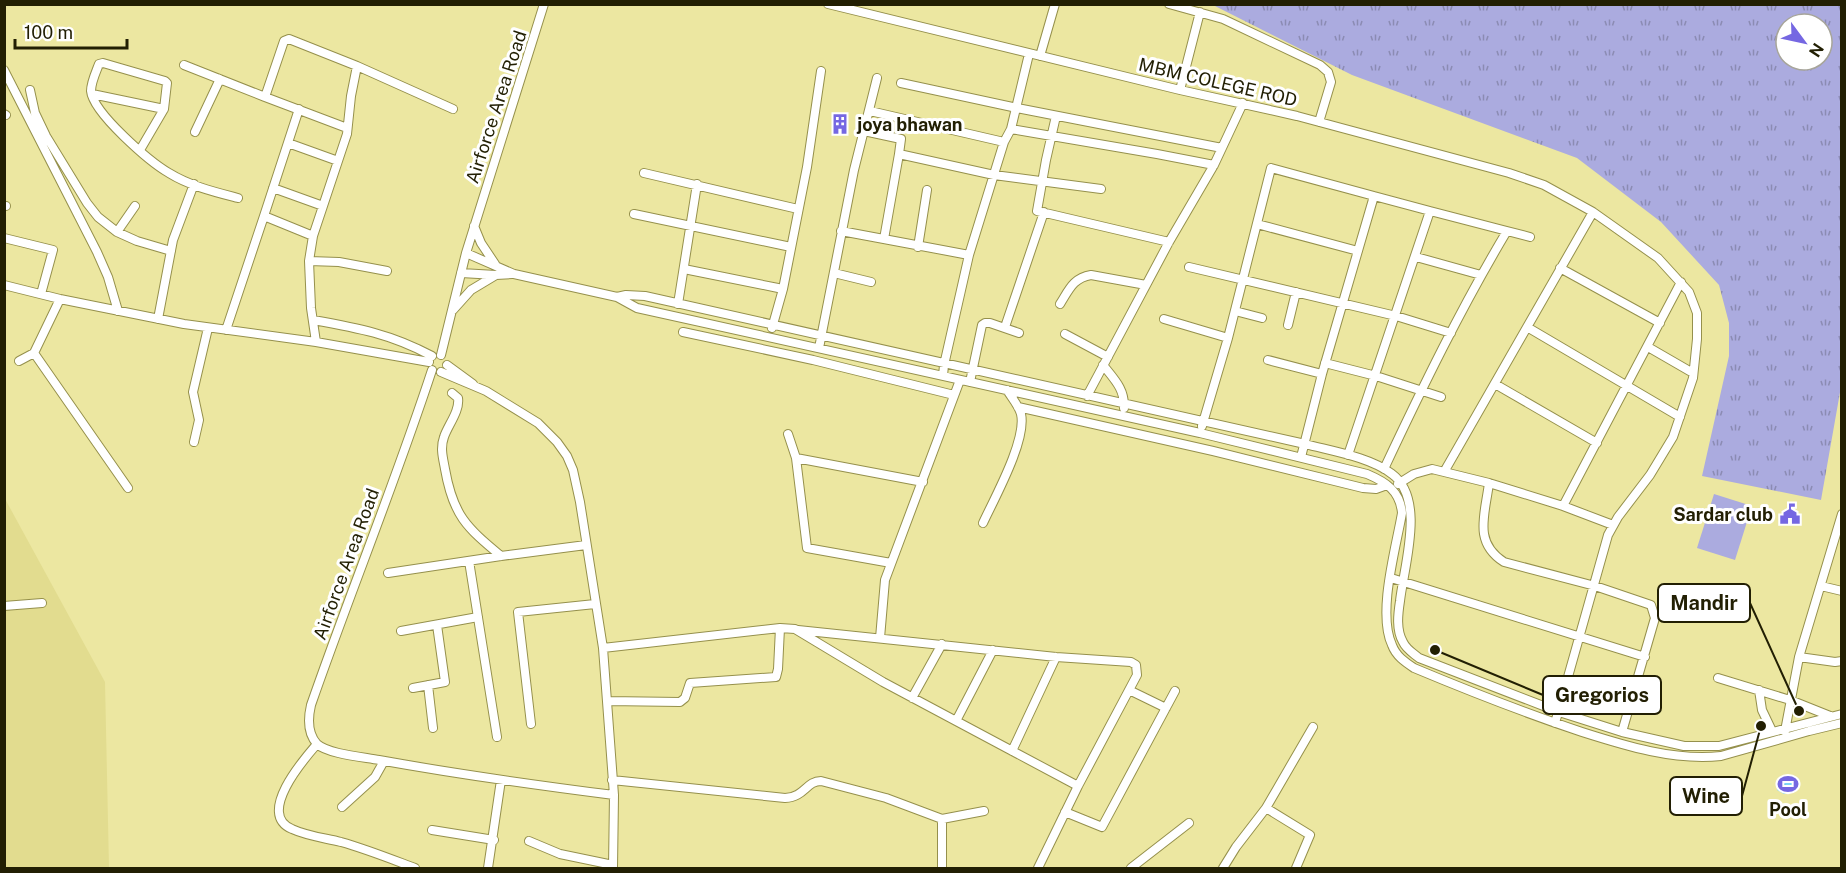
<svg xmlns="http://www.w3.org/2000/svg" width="1846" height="873" viewBox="0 0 1846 873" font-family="'Public Sans',sans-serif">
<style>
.built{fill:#e2dc8f}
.grass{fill:url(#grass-tufts);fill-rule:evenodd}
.pitch{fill:#ababdf}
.water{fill:url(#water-waves)}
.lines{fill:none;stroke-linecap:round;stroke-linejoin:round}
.minor-casing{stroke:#95904c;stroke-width:10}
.minor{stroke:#fff;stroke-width:8}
.labels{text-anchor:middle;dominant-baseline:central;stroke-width:6;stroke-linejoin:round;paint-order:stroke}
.street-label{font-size:18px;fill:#221f03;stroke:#fff}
.poi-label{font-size:18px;font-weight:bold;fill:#221f03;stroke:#fff;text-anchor:start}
.leader{fill:none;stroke:#221f03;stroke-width:2}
.callout-dot{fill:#221f03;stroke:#fff;stroke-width:2}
.callout{fill:#fff;stroke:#221f03;stroke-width:2}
.callout-label{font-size:20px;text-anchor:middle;font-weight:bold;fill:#221f03}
</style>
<defs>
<pattern id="grass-tufts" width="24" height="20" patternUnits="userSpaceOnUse" patternTransform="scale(1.5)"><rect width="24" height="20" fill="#ababdf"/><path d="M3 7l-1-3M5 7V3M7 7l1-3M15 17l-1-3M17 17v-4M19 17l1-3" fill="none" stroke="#8b8bb3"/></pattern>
<pattern id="water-waves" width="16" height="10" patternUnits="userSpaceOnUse" patternTransform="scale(1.5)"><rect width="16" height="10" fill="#7dd6f7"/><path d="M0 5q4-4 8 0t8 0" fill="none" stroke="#6cb7d2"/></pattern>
</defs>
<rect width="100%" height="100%" fill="#ece7a1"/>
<!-- built -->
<path class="built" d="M4,497L105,682L109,868H5Z"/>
<!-- grass -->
<path class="grass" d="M1213,5H1841L1842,381L1821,500L1702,476L1729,356V323L1719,285L1661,222L1577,158L1352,75ZM1786,24H1822V60H1786Z"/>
<!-- pitch -->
<path class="pitch" d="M1714,494L1752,506L1735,560L1697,548Z"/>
<!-- water -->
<path class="water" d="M1794,777L1799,779L1800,783L1796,788L1784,794L1777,790L1779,783Z"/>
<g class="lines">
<!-- minor casing -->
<g class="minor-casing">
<path id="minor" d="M828,4L1180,90L1297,116L1509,173L1544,185L1593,212L1658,258L1689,292L1697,313V339L1693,378L1673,437L1650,475L1618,517L1608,535L1555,723
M1169,4L1223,19L1320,65L1328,72L1331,82L1319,122
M1040,56L1055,4
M184,65L265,97
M4,70L97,252L108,277L118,311
M901,83L1017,108L1222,148
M30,90L35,113L46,136L87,203L98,217L117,232L137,241L171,251
M1180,90L1200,12
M92,94L164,109
M299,109L264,216L313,236
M870,111L1004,142
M4,114L6,115
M1056,116L1046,160L1037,211L1169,242
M347,128L265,97L284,41L289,39L357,66L453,109
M1011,129L1157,154L1214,165
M864,131L901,139L899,154
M195,132L220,79
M288,143L338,161
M140,150L164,109L167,83L165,81L103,63L99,64C96,72 91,82 91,91C93,113 150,162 169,173C190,186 215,192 238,198
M644,173L798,209
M273,188L323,206
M1374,196L1430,211
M4,206H6
M634,214L791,247
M1257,224L1358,251
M474,226L481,243L495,264
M841,231L969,255
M1507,231L1530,237
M117,232L135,206
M4,238L53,250L41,294
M884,239L899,154L994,175L1101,189
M918,247L927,190
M466,253L514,274L617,297L637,308L1200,433L1367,474C1386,482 1400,491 1402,513C1396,548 1377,613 1392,645C1396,656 1405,662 1414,668C1469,691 1525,713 1582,732C1626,746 1674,761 1721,756L1809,731L1842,723
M1416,257L1481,275
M309,261L339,262L387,271
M1189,267L1396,316L1451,333
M1560,268L1660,323
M684,269L783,289
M461,273L496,275L512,274
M834,273L871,282
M4,285L60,299L184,324L316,342L429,362
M617,297L626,295L645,296L1305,444C1331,451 1370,457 1392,474C1426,499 1404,565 1400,601C1398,614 1396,630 1403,642C1406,649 1413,653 1419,658L1559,712L1622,732L1684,746H1719L1842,714
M678,304L697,184
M1060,304C1069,290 1073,278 1091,275L1146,285
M453,310L471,290L496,275
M1235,311L1262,318
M158,319L173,240L194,184
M1164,319L1228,338
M313,320C358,328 391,334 432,356
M1288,325L1296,292
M1005,327L1044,212
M1527,327L1680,417
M772,328L783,289L807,167L821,71
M226,330L264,216
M683,332L813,360L954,395
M1065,334L1108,357
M316,342L311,308L309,261L313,236L347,134L351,96L357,66
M1648,347L1693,373
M819,348L854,170L877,78
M34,353L128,488
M441,355L466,253L544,4
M1268,360L1322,374
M19,361L34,353L60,299
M1325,363L1376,376L1441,397
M447,365L473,384
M1103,365C1114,379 1125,389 1124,408
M432,370C395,483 350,593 311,705C308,718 307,733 317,744C328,754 363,757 379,760C457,774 535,785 614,795
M441,372L486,391L538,423L557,442L567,456L573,470L580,502L603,648L614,795L613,868
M943,376L944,365L969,255L1004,142L1011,129L1029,54
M970,382L982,325L985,323H990L1019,333
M1495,384L1597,443
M452,393L458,398C460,411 448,425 444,437C440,448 443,458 445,469C453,515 466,527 501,556
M1087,396L1169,242L1214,165L1243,103
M1018,407L1213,451L1363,488L1376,489L1387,485
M1202,426L1228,338L1271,168L1374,196L1322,374L1301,457
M788,434L796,458L807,548L891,563
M194,442L199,420L193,392L208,328
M1348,455L1430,211L1507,231C1461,308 1422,388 1384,469
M796,458L923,482
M1444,472L1593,212
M1489,483C1485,515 1473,542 1504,562L1595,586L1651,605L1655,618L1622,732
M1398,484L1414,474L1432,469L1489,483L1563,506L1613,525
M1563,506L1681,282
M983,523C994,499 1027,440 1021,414C1019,406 1012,398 1007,390
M469,561L497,737
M388,573L501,556L586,545
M1391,578L1645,657
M1821,586L1842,591
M4,606L42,603
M798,630L1056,657L1131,662L1136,665L1137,675L1078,786
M401,631L478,617
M880,638L885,580L960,380
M603,648L780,628L795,629L883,682L1078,786L1038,868
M1799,657L1835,662L1842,661
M1718,678L1790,700L1830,716
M428,685L433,728
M413,688L445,682L437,625
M1129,690L1166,708
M1759,690L1762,710L1772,731
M912,698L942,644
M607,701L680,702L685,698L690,683L776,677L778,669L780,628
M956,721L993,650
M531,724L518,612L595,604
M1785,731L1799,657L1842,514
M317,744C304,759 256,814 292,829C307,836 325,838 341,842C366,849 391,859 415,868
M1012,751L1056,657
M612,780L785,798C805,797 806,781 821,781L886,798L942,819L984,811
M342,807L375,777L384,761
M1266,808L1310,835L1296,868
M1065,812L1102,827L1175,691
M432,830L494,840
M529,841L560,854L613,865
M488,868L501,780
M942,868V819
M1131,868L1189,823
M1223,868L1236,847L1266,808L1313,727"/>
</g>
<!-- minor -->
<use href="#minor" class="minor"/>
</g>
<!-- icons -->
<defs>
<g id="building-bare" transform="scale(1.62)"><path d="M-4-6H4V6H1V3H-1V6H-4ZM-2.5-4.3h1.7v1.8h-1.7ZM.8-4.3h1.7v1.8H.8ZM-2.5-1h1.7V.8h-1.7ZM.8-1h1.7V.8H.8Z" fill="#7567e2" stroke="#fff" stroke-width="2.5" paint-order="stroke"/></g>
<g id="civic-bare" transform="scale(1.62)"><path d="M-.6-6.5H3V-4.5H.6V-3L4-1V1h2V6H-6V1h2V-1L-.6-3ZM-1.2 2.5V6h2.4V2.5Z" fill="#7567e2" stroke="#fff" stroke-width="2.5" paint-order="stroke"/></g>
<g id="stadium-bare" transform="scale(1.62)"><path d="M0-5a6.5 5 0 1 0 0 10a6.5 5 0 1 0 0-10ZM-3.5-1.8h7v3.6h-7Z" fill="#7567e2" stroke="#fff" stroke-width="2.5" paint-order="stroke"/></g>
</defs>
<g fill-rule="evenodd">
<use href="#building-bare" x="840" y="124"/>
<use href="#civic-bare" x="1790" y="514"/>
<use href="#stadium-bare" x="1788" y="784"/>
</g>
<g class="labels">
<!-- street labels -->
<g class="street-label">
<text transform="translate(1218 82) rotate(13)">MBM COLEGE ROD</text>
<text transform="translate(496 107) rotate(-72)">Airforce Area Road</text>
<text transform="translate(346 564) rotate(-70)">Airforce Area Road</text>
</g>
<!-- poi labels -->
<g class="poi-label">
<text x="857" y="124">joya bhawan</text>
<text x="1773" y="514" text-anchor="end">Sardar club</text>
<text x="1788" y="809" text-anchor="middle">Pool</text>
</g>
</g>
<!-- callouts -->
<path class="leader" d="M1799 711L1750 603M1435 650L1543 695M1761 726L1742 796"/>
<g class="callout-dot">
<circle cx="1799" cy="711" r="6"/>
<circle cx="1435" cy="650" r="6"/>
<circle cx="1761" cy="726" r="6"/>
</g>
<g class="callout">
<rect x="1658" y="584" width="92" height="38" rx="6"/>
<rect x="1543" y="676" width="118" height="38" rx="6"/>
<rect x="1670" y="777" width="72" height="38" rx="6"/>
</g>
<g class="callout-label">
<text x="1704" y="610">Mandir</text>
<text x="1602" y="702">Gregorios</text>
<text x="1706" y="803">Wine</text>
</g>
<!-- border -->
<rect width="1846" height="873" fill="none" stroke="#221f03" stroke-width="12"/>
<!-- north arrow -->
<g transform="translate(1804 42) rotate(123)"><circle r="28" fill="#ffffff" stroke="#a7a59a" stroke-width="1.5"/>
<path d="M0-4.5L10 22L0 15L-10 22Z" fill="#7567e2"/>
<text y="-9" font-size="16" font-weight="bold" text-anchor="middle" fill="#221f03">N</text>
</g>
<!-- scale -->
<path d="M15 39v9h112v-9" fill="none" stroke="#221f03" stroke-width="3"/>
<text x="24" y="39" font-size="18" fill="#221f03" stroke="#ffffff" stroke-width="4.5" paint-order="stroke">100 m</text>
</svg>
